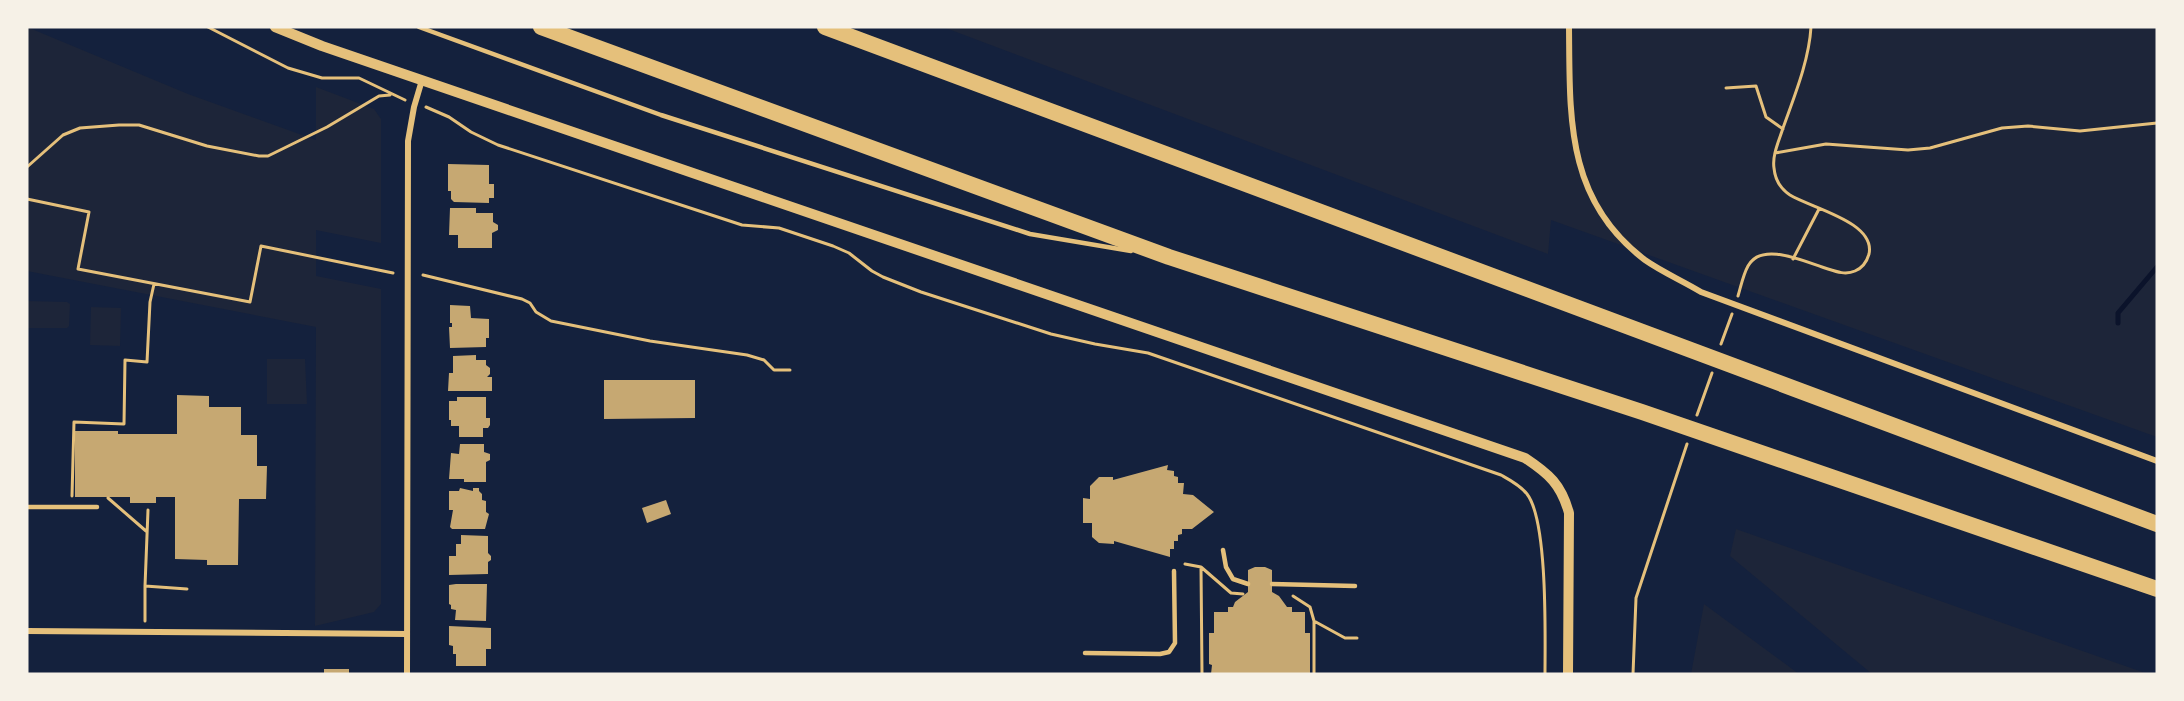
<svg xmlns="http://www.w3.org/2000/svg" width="2184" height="701" viewBox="0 0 2184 701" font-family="'Noto Sans',sans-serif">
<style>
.green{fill:#1d2539}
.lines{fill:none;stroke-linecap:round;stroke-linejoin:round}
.stream{stroke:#0b132b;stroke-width:5}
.building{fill:#c6a872}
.path{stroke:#e5c07b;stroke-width:3}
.service{stroke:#e5c07b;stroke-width:4.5}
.minor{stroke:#e5c07b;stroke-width:6}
.tertiary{stroke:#e5c07b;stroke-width:10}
.motorway{stroke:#e5c07b;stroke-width:16}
</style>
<rect width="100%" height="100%" fill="#14213d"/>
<!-- green -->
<path class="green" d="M27,27L188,94L316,140V87L374,109L381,119V243L316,230V276L381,289V604L374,612L315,626L316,327L27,271Z
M943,27H2157V437L1551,220L1548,254Z
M27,301L67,302L70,304L69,326L67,328H27Z
M91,307L121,308L120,346L90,345Z
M267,359H305L307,404H267Z
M1736,529L2148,674H1872L1730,556Z
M1704,604L1799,674H1691Z"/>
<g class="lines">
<!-- stream -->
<path class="stream" d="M2118,323V313L2157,267"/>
</g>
<!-- building -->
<path class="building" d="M448,164L489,165V184H494V198H489V203L454,202L451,199V191H448Z
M450,208H476V213H493V222L498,225V230L492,233V248H458V235H449Z
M450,305L470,306L471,318L489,319V338H486V347L450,348L449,327H452V323H450Z
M476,355V360H486V365L490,368V374L487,377H492V391H448L449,373H453V356Z
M604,380H695V418L604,419Z
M177,395L209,396V407H241V435H257V466H267L266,499H239L238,565H207V560L175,559V497H156V503H130V497H75V431H118V434H177Z
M457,397H486V418H490V425L488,428H483V437H459V426H451V420H449V401H457Z
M460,444H484V452L490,454V460L486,462V482H464V479H449L451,453L459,454Z
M1168,465L1167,470L1174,471V476L1178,477V483H1184L1183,494L1193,495L1214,512L1192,529H1182V534L1178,535V541H1174V549H1170V557L1114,541V544L1099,543L1092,537V523H1083V498L1090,499V486L1099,477H1113V480Z
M460,488L473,491V488H479V491L482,494V500L486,501V512L489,514L485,529H452L450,527L453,510H449V491H459Z
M666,500L671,514L647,523L642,508Z
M461,535L488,536V553L491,556V560L488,562V574L449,575V556H456V544H461Z
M1255,567H1265L1272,570V592L1279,596L1287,607H1292V612H1305V633H1310V674H1211L1212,665L1209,664V633H1214V612H1228V607H1233L1235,602L1248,592V570Z
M456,584H487L486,621L455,620L456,610L451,609V605L449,604V585Z
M449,626L491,628V649H486V666H456V654H453V646L449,645Z
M324,669H349V674H324Z"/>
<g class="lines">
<!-- path -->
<path class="path" d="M208,27L288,68L322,78H359L405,100
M1726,88L1756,86L1766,117L1783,129
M426,107L449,117L471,132L498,145L742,225L779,228L833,246L849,253L872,271L883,277L921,292L1051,334L1095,344L1148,353L1501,475C1510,480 1520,485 1527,494C1548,521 1545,637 1545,674
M1775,153L1826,144L1908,150L1930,148L2002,128L2028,126L2080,131L2157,123
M27,167L63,135L80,128L119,125H139L207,146L259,156H268L327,127L379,96L390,95
M27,199L89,212L78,269L250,302L261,246L393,273
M1793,259L1819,209
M423,275L522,299L530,303L536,312L551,321L650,341L747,355L764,360L774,370H790
M1738,296C1741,286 1743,275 1748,266C1762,240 1807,263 1828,269C1837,272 1846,275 1855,271C1862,268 1867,261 1869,254C1876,222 1811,208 1790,195C1781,189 1775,179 1774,168C1772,155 1779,141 1783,128C1794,97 1809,61 1811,27
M1721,344L1732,314
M1697,415L1712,373
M72,496L74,422L124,424L125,360L147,362L150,302L154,284
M108,498L146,531
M148,510L145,586L187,589
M1185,564L1201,567L1202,674
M1201,567L1231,593L1243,594
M145,586V621
M1293,596L1310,607L1314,621L1345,638H1357
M1314,674V621
M1633,674L1636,598L1687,444"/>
<!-- service -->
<path class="service" d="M419,27L661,115L1030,234L1131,251
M27,507H97
M1223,550L1226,567L1233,579L1248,584
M1272,584L1355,586
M1085,653L1160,654L1169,652L1175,643L1174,571"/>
<!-- minor -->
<path class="minor" d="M1569,27C1570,116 1565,200 1645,260C1662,272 1683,281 1701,292L2157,461
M27,631L407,634
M407,674L408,141L414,107L422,80"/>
<!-- tertiary -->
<path class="tertiary" d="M275,27L322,46L1525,458C1549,474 1561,484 1569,513L1568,674"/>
<!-- motorway -->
<path class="motorway" d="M541,27L1169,257L1642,412L2157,589
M825,27L2157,524"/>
</g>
<!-- border -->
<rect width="2184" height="701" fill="none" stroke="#f6f1e7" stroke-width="57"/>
</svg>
